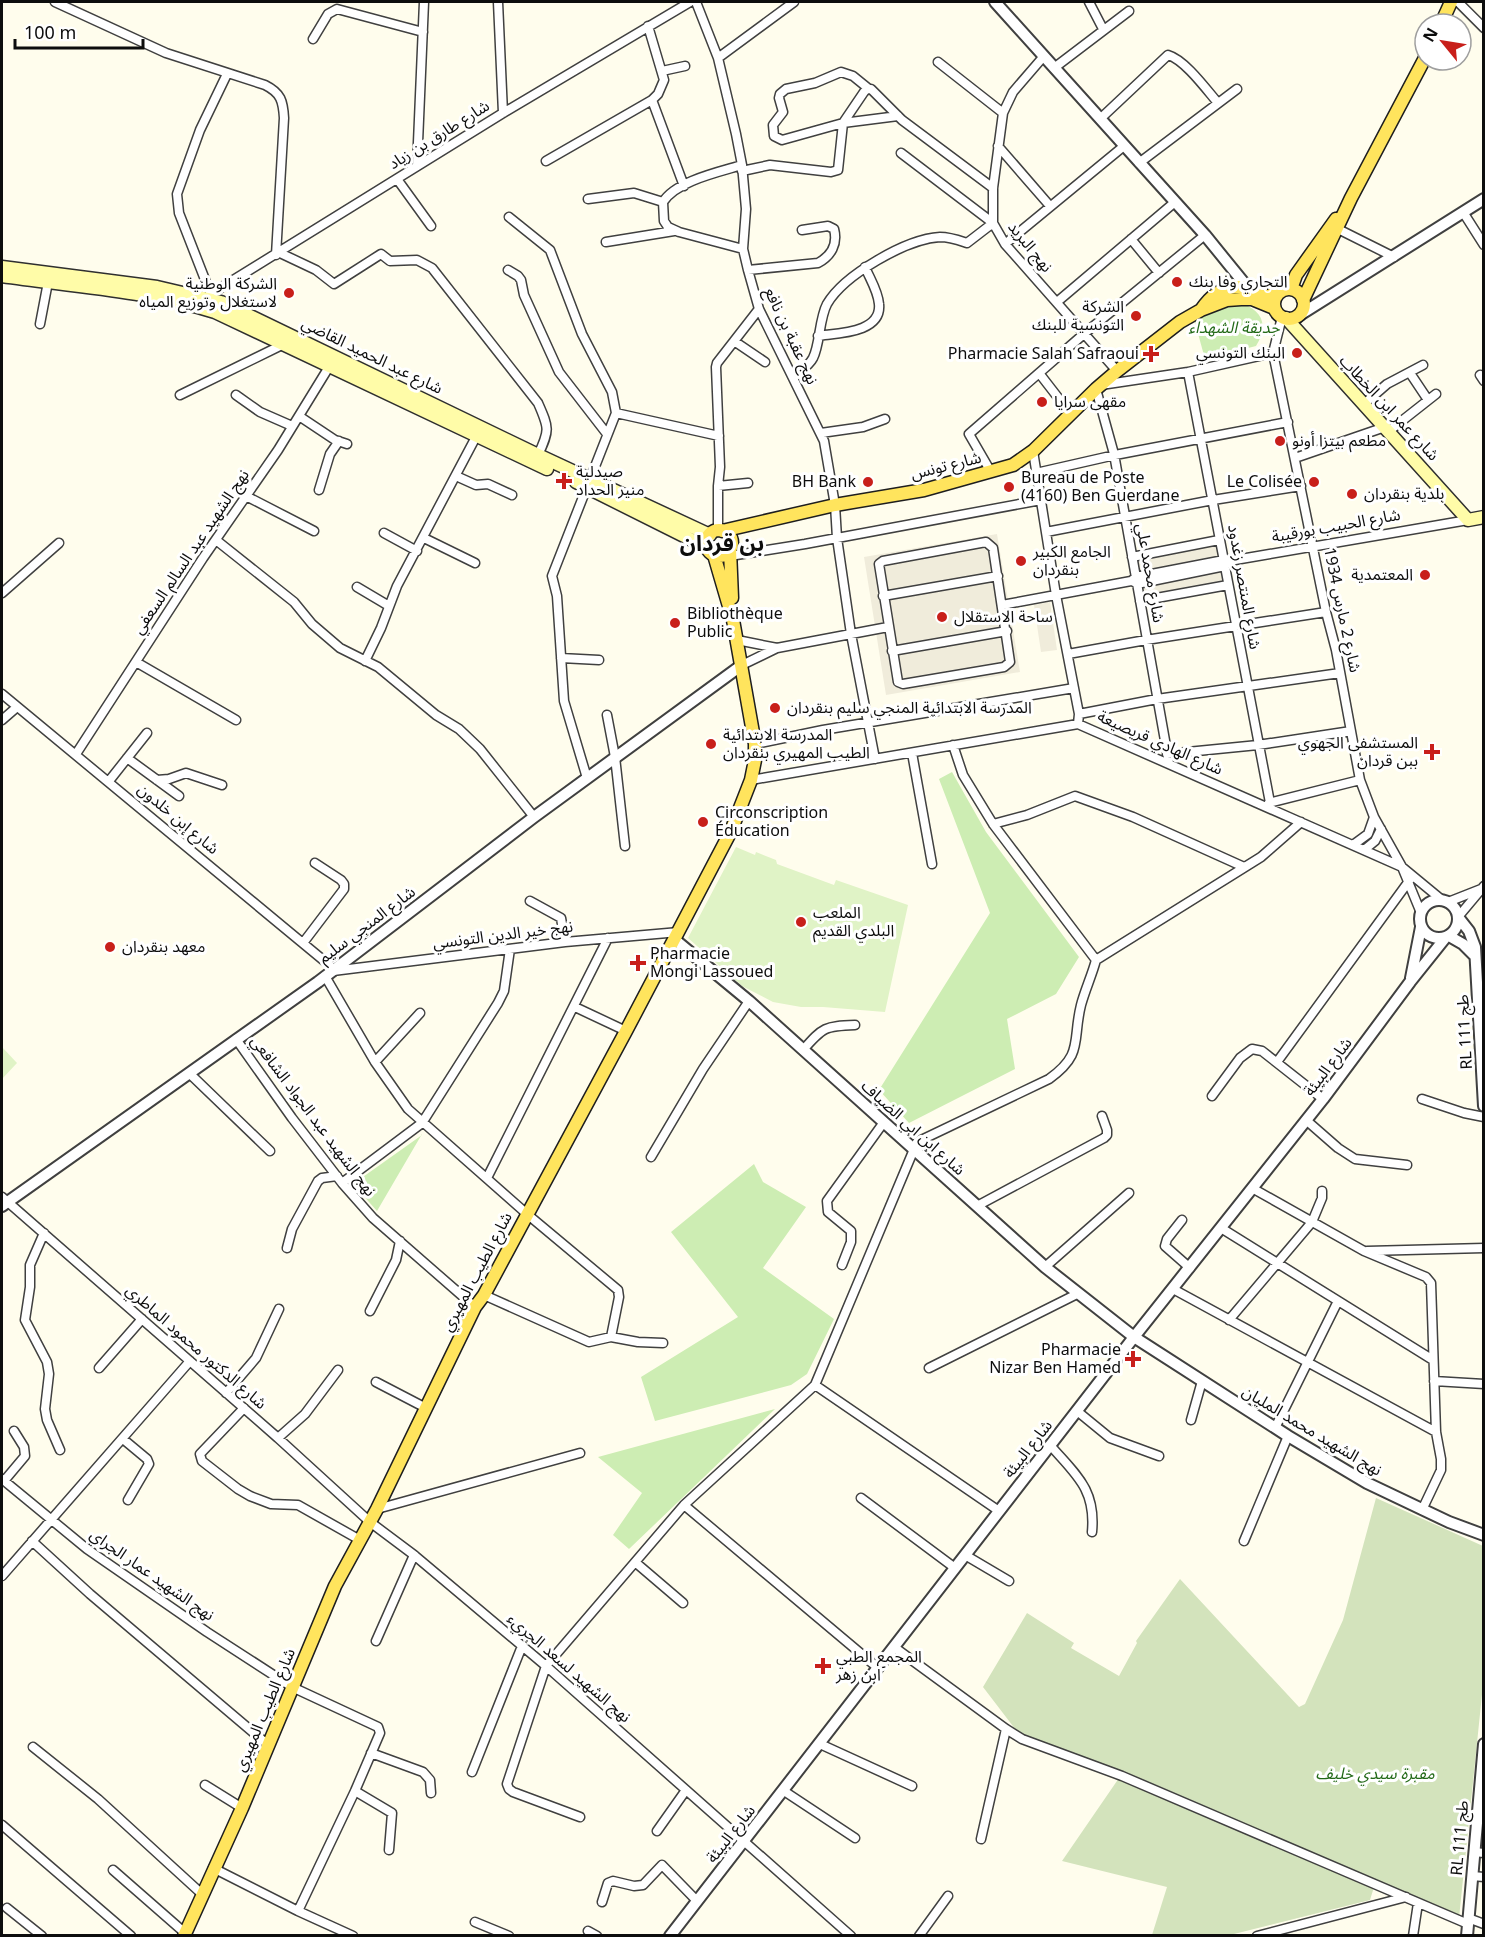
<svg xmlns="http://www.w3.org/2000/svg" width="1485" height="1937" viewBox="0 0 1485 1937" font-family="Georgia,'Noto Sans Arabic',serif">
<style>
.green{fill:#cdedb3}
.cemetery{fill:#d3e3bc}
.pitch{fill:#e0f3c6}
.plaza{fill:#f0ecdb}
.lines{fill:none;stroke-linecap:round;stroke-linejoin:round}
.minor-casing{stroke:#404040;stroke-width:11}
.tertiary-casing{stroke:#404040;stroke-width:14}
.secondary-casing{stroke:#2f2f2f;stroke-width:15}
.primary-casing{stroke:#1e1e1e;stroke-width:15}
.minor{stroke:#fff;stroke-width:8}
.tertiary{stroke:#fff;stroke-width:10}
.secondary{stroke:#fffca8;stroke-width:12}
.primary{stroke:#ffe45d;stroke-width:12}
.poi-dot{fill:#c81f1a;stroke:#fff;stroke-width:2}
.labels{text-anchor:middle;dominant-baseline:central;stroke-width:6;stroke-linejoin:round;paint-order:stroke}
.street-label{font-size:16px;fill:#0d0d0d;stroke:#fff}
.poi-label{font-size:16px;fill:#0d0d0d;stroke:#fff;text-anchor:start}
.park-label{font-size:16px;font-style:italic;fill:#236a18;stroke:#fff}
.district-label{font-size:22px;font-weight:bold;fill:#0d0d0d;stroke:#fff}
</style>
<rect width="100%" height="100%" fill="#fffded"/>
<!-- green -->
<path class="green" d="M1236,302C1261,308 1270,323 1256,346L1205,359L1194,319Z
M952,772L986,832L1079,957L1056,994L1007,1019L1015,1069L909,1123L879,1090L990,913L939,779Z
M422,1135V1134L377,1211L353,1184Z
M754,1164L763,1182L806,1207L763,1268L834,1319L807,1374L791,1385L655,1421L641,1377L738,1317L671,1232Z
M775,1409L629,1549L613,1535L642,1493L598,1457Z"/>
<!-- cemetery -->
<path class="cemetery" d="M1376,1498L1483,1546L1484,1675L1459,1918L1156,1785L1019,1734L983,1687L1027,1613L1074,1643L1071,1648L1119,1676L1137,1643L1136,1641L1180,1579L1299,1707L1305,1704L1343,1620Z
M1119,1778L1374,1887L1370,1900L1230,1935H1152L1167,1887L1062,1861Z"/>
<!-- pitch -->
<path class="pitch" d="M736,847L755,855L756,852L776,860L777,864L834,885L836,880L908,905L885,1012L823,1007H801L773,1002L742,986L688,938Z
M2,1047L17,1063L2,1079Z"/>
<!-- plaza -->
<path class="plaza" d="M997,534L1020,672L886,695L864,557Z
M1217,543L1220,559L1137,575L1135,559Z
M1224,568L1227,584L1141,600L1138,585Z
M1050,602L1057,650L1041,652L1034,605Z"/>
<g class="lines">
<!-- minor casing -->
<g class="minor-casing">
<path id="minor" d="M55,2L166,53L265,85C281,93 283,101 284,118L276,255
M498,2L503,113
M696,2L718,58L736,134L742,165L746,209L743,249L748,270L759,309L824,441L835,505L837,538L851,634L875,759
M1089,2L1103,29
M1458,2L1484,28
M313,39L328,14L337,9L423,32
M1044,56L1013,92L1003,113L993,188V223L1005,244L1117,371
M718,58L794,2
M938,62L1003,113
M1054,68L1129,11
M662,71L685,66
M869,89L853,76L841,72L815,83L786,89L780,94L779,98L783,112L773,125L774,136L782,140L843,123L898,116
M652,100L684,186
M1100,119L1168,55C1185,60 1206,89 1218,103
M998,146L1050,206
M546,161L652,100L658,94L664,80L648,26
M1139,163L1237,89
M742,165C719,172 676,181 663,202L664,221L668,227L679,232L743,249
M417,166L424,2
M742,171L770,165L831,172L838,170L843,123L864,92L867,89H871L902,120L993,188
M397,179L431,226
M588,199L634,193L663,202
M1463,212L1484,245
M509,217L550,250L582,334L612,392L616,413L552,576L557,596L564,701L587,778
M1338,229L1394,257
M1131,239L1159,273
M606,242L674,231
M1005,244L1124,146
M280,253L316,270L334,284L381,254L390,261L417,260L432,268L538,403C549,428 550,430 538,455
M508,270L518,276L521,280L524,295L559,372L607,434
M748,270L818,263C831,256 838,244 834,229L828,226L802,230
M211,295L179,213L177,194L200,130L227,74
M206,300L214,292L503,113L690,2
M1057,302L1175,202
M1282,317L1273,353L1326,612L1336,650L1360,780L1374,817L1402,867L1421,913
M40,324L48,282
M818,336C838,333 882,333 879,304C878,291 870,279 865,267
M734,341L765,362
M1188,372L1271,808
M1039,373L1070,413
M1410,373L1428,400
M1480,375L1484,381
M793,377C800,371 809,366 813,358C820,345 819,319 827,304C844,275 906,239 940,237C950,237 958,240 967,243L993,223L901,153
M1101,385L1188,372L1273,353
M1096,389L1114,454L1169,763
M180,395L284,344
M236,395L260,412L292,426
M1364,404L1387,384L1423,365
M616,413L719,436
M299,416L335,440L347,444
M1389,431L1436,394
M821,433L863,427L885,419
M1033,451L1056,595L1079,714L1078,724
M1295,458L1385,427
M991,472L969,434L1085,333L1205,235
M1036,473L1115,455L1288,422
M456,476L476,485L488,484L512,495
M718,486L748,483
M319,490L330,454L339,441
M246,496L314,531
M718,531V486L720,467L716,367L717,363L759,309
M1046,532L1213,500L1301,486
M384,533L417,551
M424,538L475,563
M216,540L294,602L312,624L340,648L378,667L436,715L459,729L480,749L534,817
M986,542L993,548L1010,662L1004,667L903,684L898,682L879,564L883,561Z
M730,556L805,544L1041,500
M1132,557L1219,540
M1134,582L1137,584L1225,566L1228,563
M357,587L389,606
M2,593L59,543
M883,596L998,576
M1140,601L1228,585
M1002,605L1131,581L1136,577L1224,560L1229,561L1468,520
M737,640L777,648
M892,651L1007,631
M1068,654L1146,640L1326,612
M561,658L599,660
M365,661L381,628L397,586L478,433
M136,662L236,720
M742,665L777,648L888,627
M2,694L334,969
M1079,714L1157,699L1340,673
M607,715L615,757L625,846
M2,720L17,707
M755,744L823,730L1074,688
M953,745L963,775L993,824L1096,960
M912,753L932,864
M76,754L203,558L278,450L332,362
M1167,754L1258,745L1351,731
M127,758L179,796
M157,780L169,779L186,773L222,785
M751,780L1078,724L1402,867L1442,900
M109,781L147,733
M1269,803L1360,780
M993,824L1027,815L1075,796L1133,817L1244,867
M1353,845L1368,834L1374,817
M1364,850L1375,841L1381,829
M530,901L561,918L565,942
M1448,902L1481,889
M1458,917L1484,886
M303,943L344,889V884L341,880L315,863
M333,971L565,942L679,932
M325,976L375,1062L408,1109L527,1214L618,1290L619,1297L611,1337
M575,1007L626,1031
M236,1039L292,1118L342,1183L373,1218L475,1307
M803,1050C823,1027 825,1026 855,1025
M375,1062L420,1013
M1277,1062L1409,881
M189,1073L270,1151
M1212,1096L1240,1058L1252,1049L1262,1051L1323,1099
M1422,1099L1464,1113L1484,1117
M1306,1120L1338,1148L1355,1159L1407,1165
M651,1157L703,1069L749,1001
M487,1178L608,938
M342,1183L422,1123L498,1003L504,991L510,949
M1252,1188L1364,1251L1426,1277L1431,1283L1436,1432L1441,1459V1470L1422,1510
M2,1197L278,1438L370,1522L414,1555L546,1666L851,1936
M977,1206L1104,1138L1107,1135V1130L1102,1116
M1182,1220L1167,1239L1165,1246L1190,1268
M1221,1228L1433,1360
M44,1233L30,1265V1287L25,1320L47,1362L49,1374L45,1409L47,1420L60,1450
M287,1248L292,1229L318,1181L322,1178L337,1176
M1367,1251L1484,1248
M842,1265L851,1242V1231L828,1212L827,1201L884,1122
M1045,1267L1129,1193
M1173,1289L1436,1432
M484,1295L589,1342L611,1337L638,1342L663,1343
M370,1311L396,1260L400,1241
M1229,1320L1312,1222L1322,1198V1191
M99,1368L142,1319
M929,1368L1077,1294
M1434,1381L1484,1384
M376,1382L426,1408
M815,1385L999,1511
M226,1393L256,1358L279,1309
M244,1408L200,1454L202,1461L238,1489L250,1496L271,1504L298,1505L360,1540
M1077,1411L1110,1438L1159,1456
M1191,1420L1202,1381
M1275,1428L1338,1301
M278,1438L305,1414L338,1370
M123,1439L147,1459L149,1464L128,1500
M1050,1445C1076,1475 1096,1489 1092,1532
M2,1479L87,1549L207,1632L292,1687L378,1727L380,1733L355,1791L298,1911
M4,1481L25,1456L24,1447L14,1431
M861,1498L955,1568
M684,1505L878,1668
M377,1509L580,1453
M32,1541L90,1594L267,1744
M1244,1541L1288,1436
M965,1555L1009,1581
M635,1562L683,1603
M2,1576L190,1361
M376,1641L414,1555
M894,1647L1006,1729L1022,1739L1122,1776L1468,1924
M820,1744L912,1786
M33,1747L98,1799L203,1895
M371,1753L423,1772L430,1780L431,1793
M472,1772L522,1646
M205,1785L242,1808
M355,1791L392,1813L389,1850
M784,1791L855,1838
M580,1817L513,1792L509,1789L507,1784L546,1666L684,1505L815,1385L917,1142L1049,1079C1084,1054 1072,1041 1081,1005C1085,990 1092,975 1096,960L1261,857L1301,822
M2,1825L131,1936
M657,1831L686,1790
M981,1839L1006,1729
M1474,1852L1484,1853
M213,1868L298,1911L353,1936
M113,1870L185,1933
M1472,1876L1484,1877
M602,1902L608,1883L613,1881L634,1886L643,1885L662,1865L697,1901
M7,1908L42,1936
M1468,1918L1484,1924
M475,1922L509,1936
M588,1931L597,1936
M919,1936L948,1896
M1257,1936L1406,1897
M1413,1936L1418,1903"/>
</g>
<!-- tertiary casing -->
<g class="tertiary-casing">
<path id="tertiary" d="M995,2L1205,235L1248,288
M1298,316L1484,199
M1420 919a19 19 0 1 1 38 0a19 19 0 1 1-38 0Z
M1458,917L1469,931L1475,947L1484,1106
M1449,936L1463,944L1475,956
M674,939L749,1001L1045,1267L1134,1337L1288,1436L1367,1483L1449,1522L1484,1535
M1411,978L1421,927
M2,1206L318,982L534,817L742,665
M670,1936L1134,1337L1323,1099L1410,982L1446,937
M1467,1936L1484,1744"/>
</g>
<!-- secondary casing -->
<g class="secondary-casing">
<path id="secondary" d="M2,267L157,287L221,302L538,455L710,535
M2,276C73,286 147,291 215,312L547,469
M1286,318L1468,520L1484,517
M576,482L708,548"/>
</g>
<!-- primary casing -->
<g class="primary-casing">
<path id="primary" d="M1441,24L1451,2
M1291,289L1296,275L1336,219
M1274 304a15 15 0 1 1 30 0a15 15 0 1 1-30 0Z
M1303,300L1351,198L1425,58
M1201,310C1222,279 1244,284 1275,297
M706 543a13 13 0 1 1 26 0a13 13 0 1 1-26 0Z
M722,531L835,505L924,490L1013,465L1033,451L1096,389L1117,371L1180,322L1201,310L1227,300L1241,299H1252L1274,308
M730,550L732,598
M184,1936L242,1808L335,1586L377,1509L475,1307L484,1295L626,1031L731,831L751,780L755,760V744L733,620L714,555"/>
</g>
<!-- minor -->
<use href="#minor" class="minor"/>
<!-- tertiary -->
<use href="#tertiary" class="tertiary"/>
<!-- secondary -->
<use href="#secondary" class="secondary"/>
<!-- primary -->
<use href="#primary" class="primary"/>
</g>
<!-- markers -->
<g class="poi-dot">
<circle cx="1177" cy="282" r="6"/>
<circle cx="289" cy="293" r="6"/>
<circle cx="1136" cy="316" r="6"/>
<circle cx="1297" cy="353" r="6"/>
<path d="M1148 345h6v6h6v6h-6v6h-6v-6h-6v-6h6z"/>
<circle cx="1042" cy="402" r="6"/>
<circle cx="1280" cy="441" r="6"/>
<path d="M561 472h6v6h6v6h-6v6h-6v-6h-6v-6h6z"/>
<circle cx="868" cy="482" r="6"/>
<circle cx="1314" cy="482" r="6"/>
<circle cx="1009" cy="487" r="6"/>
<circle cx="1352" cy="494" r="6"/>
<circle cx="1021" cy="561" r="6"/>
<circle cx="1425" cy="575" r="6"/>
<circle cx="942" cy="617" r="6"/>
<circle cx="675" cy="623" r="6"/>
<circle cx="775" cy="708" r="6"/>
<circle cx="711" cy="744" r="6"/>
<path d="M1429 743h6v6h6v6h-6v6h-6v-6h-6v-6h6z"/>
<circle cx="703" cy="822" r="6"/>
<circle cx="801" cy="922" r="6"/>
<circle cx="110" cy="947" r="6"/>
<path d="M635 954h6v6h6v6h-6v6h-6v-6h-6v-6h6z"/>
<path d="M1130 1350h6v6h6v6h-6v6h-6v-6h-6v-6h6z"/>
<path d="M820 1657h6v6h6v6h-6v6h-6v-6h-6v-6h6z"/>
</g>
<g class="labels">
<!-- street labels -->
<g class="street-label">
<text transform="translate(439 135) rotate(-32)">شارع طارق بن زياد</text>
<text transform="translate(1030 247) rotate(51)">نهج البريد</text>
<text transform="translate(791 336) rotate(65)">نهج عقبة بن نافع</text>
<text transform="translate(372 356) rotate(26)">شارع عبد الحميد القاضي</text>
<text transform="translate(1389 408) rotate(47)">شارع عمر ابن الخطاب</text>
<text transform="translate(946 466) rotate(-14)">شارع تونس</text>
<text transform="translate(1336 526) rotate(-10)">شارع الحبيب بورقيبة</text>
<text transform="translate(191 552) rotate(-56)">نهج الشهيد عبد السالم السعفي</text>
<text transform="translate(1150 573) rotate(80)">شارع محمد علي</text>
<text transform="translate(1244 587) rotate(80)">شارع المنتصر زغدود</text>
<text transform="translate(1342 610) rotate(78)">شارع 2 مارس 1934</text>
<text transform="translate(1160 743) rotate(24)">شارع الهادي قريصيعة</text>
<text transform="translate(178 819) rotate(40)">شارع إبن خلدون</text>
<text transform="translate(367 925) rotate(-37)">شارع المنجي سليم</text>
<text transform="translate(503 935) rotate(-7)">نهج خير الدين التونسي</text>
<text transform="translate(1465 1032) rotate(-93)">RL طج 111</text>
<text transform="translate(1328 1067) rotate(-53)">شارع البيئة</text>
<text transform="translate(313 1116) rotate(53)">نهج الشهيد عبد الجواد الشافعي</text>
<text transform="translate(913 1128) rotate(42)">شارع ابن ابي الضياف</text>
<text transform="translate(477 1272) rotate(-62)">شارع الطيب المهيري</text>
<text transform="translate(196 1347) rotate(41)">شارع الدكتور محمود الماطري</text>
<text transform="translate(1312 1431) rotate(31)">نهج الشهيد محمد المليان</text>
<text transform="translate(1028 1449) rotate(-52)">شارع البيئة</text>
<text transform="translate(152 1575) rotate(35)">نهج الشهيد عمار الجراي</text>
<text transform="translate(569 1668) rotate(41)">نهج الشهيد لسعد الجريء</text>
<text transform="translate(265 1710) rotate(-67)">شارع الطيب المهيري</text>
<text transform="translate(731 1834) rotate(-52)">شارع البيئة</text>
<text transform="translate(1460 1838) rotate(-85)">RL طج 111</text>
</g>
<!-- poi labels -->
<g class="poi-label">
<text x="1189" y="282">التجاري وفا بنك</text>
<text x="277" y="284" text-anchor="end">الشركة الوطنية<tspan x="277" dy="18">لاستغلال وتوزيع المياه</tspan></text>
<text x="1124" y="307" text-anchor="end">الشركة<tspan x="1124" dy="18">التونسية للبنك</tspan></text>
<text x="1285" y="353" text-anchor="end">البنك التونسي</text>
<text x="1139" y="354" text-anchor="end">Pharmacie Salah Safraoui</text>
<text x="1054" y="402">مقهى سرايا</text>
<text x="1292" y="441">مطعم بيتزا أونو</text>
<text x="576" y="472">صيدلية<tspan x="576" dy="18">منير الحداد</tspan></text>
<text x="1021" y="478">Bureau de Poste<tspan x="1021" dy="18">(4160) Ben Guerdane</tspan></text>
<text x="856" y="482" text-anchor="end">BH Bank</text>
<text x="1302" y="482" text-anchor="end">Le Colisée</text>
<text x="1364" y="494">بلدية بنقردان</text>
<text x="1033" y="552">الجامع الكبير<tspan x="1033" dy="18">بنقردان</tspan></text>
<text x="1413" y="575" text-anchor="end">المعتمدية</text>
<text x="687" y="614">Bibliothèque<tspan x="687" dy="18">Public</tspan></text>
<text x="954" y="617">ساحة الاستقلال</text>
<text x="787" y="708">المدرسة الابتدائية المنجي سليم بنقردان</text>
<text x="723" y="735">المدرسة الابتدائية<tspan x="723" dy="18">الطيب المهيري بنقردان</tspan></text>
<text x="1418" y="743" text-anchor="end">المستشفى الجهوي<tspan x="1418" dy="18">ببن قردان</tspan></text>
<text x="715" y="813">Circonscription<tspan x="715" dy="18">Éducation</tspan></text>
<text x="813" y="913">الملعب<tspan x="813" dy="18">البلدي القديم</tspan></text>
<text x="122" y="947">معهد بنقردان</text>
<text x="650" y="954">Pharmacie<tspan x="650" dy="18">Mongi Lassoued</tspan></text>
<text x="1121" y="1350" text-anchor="end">Pharmacie<tspan x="1121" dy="18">Nizar Ben Hamed</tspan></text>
<text x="836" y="1657">المجمع الطبي<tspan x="836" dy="18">ابن زهر</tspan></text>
</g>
<!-- park labels -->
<g class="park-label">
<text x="1234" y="328">جديقة الشهداء</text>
<text x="1375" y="1774">مقبرة سيدي خليف</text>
</g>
<!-- district labels -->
<g class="district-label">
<text x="722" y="544">بن قردان</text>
</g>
</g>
<!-- border -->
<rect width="1485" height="1937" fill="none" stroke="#0d0d0d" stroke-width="6"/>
<!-- north arrow -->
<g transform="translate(1443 42) rotate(300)"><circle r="28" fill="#ffffff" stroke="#9e9e9e" stroke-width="1.5"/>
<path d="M0-4.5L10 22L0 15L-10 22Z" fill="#c81f1a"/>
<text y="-9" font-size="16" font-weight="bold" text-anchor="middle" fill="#0d0d0d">N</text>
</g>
<!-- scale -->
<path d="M15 39v9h128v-9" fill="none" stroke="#0d0d0d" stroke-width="3"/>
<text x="24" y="39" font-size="18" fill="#0d0d0d" stroke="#ffffff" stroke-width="4.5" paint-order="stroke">100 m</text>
</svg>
